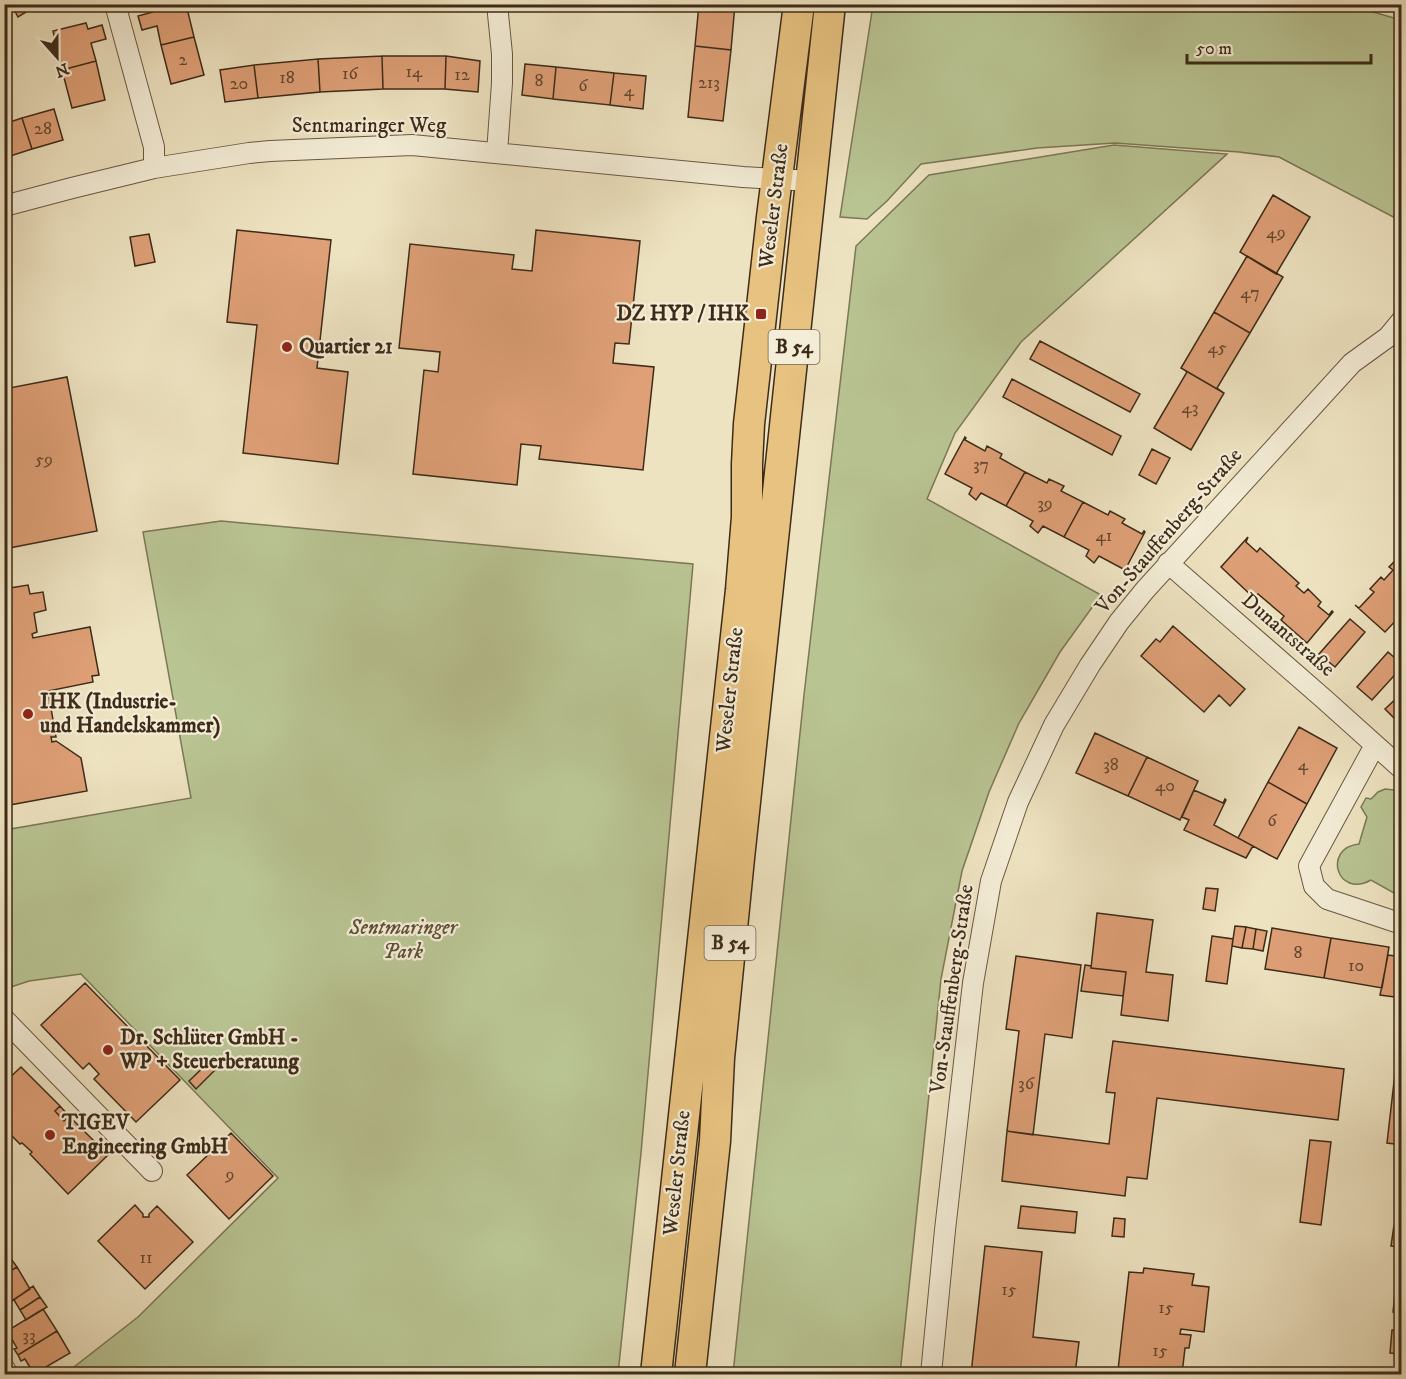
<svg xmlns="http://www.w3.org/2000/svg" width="1406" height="1379" viewBox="0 0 1406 1379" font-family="'IM FELL DW Pica',serif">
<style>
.green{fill:#b9c493;stroke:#7b7856;stroke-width:1.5}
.building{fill:#dfa077;stroke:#3d2b19;stroke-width:1.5}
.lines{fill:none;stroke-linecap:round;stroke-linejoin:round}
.minor-casing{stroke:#695943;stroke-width:22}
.primary-casing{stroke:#3d2b19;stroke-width:33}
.minor{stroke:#f4edd7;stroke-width:20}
.primary{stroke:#e7c280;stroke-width:30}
.poi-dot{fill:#8f2418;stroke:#f4edd7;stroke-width:2}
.labels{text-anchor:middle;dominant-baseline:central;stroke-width:4.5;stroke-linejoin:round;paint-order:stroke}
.number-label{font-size:18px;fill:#664830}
.shield{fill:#f4edd7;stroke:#746552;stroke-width:1.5}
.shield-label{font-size:20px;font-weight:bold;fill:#3d2b19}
.street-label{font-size:21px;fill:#3d2b19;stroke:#f4edd7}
.poi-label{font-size:21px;font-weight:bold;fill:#3d2b19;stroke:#f4edd7;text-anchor:start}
.park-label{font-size:21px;font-style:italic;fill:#5c5138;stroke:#f4edd7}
</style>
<rect width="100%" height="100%" fill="#eee3c1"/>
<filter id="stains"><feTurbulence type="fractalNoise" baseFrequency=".00333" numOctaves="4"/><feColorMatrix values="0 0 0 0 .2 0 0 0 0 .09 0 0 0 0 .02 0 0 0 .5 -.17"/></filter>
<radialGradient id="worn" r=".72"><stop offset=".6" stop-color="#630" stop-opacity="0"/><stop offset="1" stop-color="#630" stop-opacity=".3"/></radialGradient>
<!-- green -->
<path class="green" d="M1349,5L1401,20V221L1279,157L1239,152L1115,143L1037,148L921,164L887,201L867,219L840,217L873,5Z
M1114,145L1227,154L1021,342L955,433L927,499L1101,595L1060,652L1019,723L989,792L962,871L941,979L900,1374H733L804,695L856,246L929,175Z
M221,521L693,564L641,1153L618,1374H65L138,1317L278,1178L81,974L29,981L5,989V830L191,798L143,532Z
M1385,789L1394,790L1401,796V819L1394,826L1401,833V897L1371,880C1337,899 1322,848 1359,844L1367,817L1361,807L1366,798L1371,799L1378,792Z"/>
<!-- building -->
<path class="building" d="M11,4H39L18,17Z
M160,4H186L194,37L161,45L157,26L142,30L138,16L153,12L152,7Z
M699,4H735L731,50L695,46Z
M86,23L88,29L102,25L106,39L91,43L96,61L62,70L53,31Z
M194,37L204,75L171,84L161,45Z
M695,46L731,50L723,121L688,117Z
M382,56L383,89L320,92L318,59Z
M382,56H446L445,89H383Z
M446,56L480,61L478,92L445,89Z
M318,59L320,92L258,98L254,65Z
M96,61L105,100L72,108L62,70Z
M525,64L556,67L553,99L522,95Z
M254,65L258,98L225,102L220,70Z
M556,67L614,73L610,105L553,99Z
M614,73L646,76L643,109L610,105Z
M54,109L63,140L32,149L22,118Z
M22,118L32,149L4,158V124Z
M1273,195L1310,217L1276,274L1240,252Z
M237,230L331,240L317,368L348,372L338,464L243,453L257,325L227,322Z
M536,230L640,241L629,344L615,343L613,363L654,367L643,470L539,459L541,446L521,444L517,485L413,474L424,370L438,372L440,352L399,348L410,244L514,255L512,269L532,271Z
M149,234L155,262L135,266L130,237Z
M1247,256L1283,277L1250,333L1214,312Z
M1214,312L1250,333L1217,388L1224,393L1181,368Z
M1040,341L1140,394L1130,412L1030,359Z
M1181,368L1224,393L1191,450L1154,428L1187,372Z
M67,377L97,531L4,549V389Z
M1012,379L1121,436L1112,455L1003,397Z
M965,437L966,438L965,440L985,451L987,446L1002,454L1000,458L1025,472L1006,506L981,493L976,500L969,494L972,488L945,474Z
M1152,449L1170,458L1156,484L1139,475Z
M1025,472L1047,483L1049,479L1064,486L1061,491L1083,502L1064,537L1043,526L1038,533L1030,526L1033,521L1006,506Z
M1083,502L1108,515L1110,511L1125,519L1122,523L1142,534L1144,531L1145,532L1125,570L1099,556L1094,563L1086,556L1089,550L1064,537Z
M1248,537L1246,542L1257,552L1260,548L1299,583L1296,586L1304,593L1308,589L1321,602L1318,606L1329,615L1332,611L1333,612L1307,643L1281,620L1284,616L1258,594L1254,598L1221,567Z
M1401,555L1402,614L1385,632L1355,605L1359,608L1374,592L1370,589L1381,577L1384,580L1393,570L1389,567Z
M28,585L30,594L43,592L46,610L34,613L37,632L32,634L33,638L90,627L99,675L92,676L93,682L48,691L56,737H51L52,742L56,741L81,758L87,791L4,806V617H6L4,608V589Z
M1350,619L1365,632L1335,667L1319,654Z
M1173,626L1245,689L1230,706L1219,695L1204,712L1141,656L1156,639L1160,642Z
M1388,652L1402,664V667L1372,700L1357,687Z
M1402,693V726L1385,709Z
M1299,727L1337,748L1307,804L1268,782Z
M1095,733L1147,757L1128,796L1076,773Z
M1147,757L1198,781L1180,820L1128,796Z
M1268,782L1307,804L1277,859L1238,838Z
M1194,790L1223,803L1225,799L1226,800L1214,825L1253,846L1246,858L1184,830L1189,820L1182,817Z
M1206,888L1218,889L1215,911L1203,909Z
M1097,913L1153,920L1146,972L1173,975L1168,1021L1121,1015L1126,972L1091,968Z
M1235,926L1246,927L1242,948L1232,946Z
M1246,927L1256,929L1253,949L1242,948Z
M1272,928L1331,938L1324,978L1265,969Z
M1256,929L1267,931L1263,951L1253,949Z
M1212,936L1233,939L1227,984L1206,981Z
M1331,938L1389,947L1382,988L1324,978Z
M1388,955L1402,957V998L1380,995Z
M1016,956L1081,965L1072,1038L1045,1034L1033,1135L1007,1131L1019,1031L1006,1029Z
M1085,965L1091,966V968L1126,972L1123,996L1081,991Z
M85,983L127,1026L125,1028L136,1038L137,1036L180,1080L136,1122L94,1079L99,1074L89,1063L83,1069L41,1025Z
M1113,1041L1344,1069L1338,1120L1157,1098L1147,1179L1127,1177L1125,1196L1002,1181L1007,1131L1109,1144L1115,1093L1106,1092Z
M214,1057L221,1064L196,1089L189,1081Z
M21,1067L60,1106L55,1111L64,1121L69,1116L108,1155L68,1194L30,1154L32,1152L22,1143L20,1144L4,1128V1083Z
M1395,1073L1402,1074V1145L1387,1143Z
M60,1106L69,1116L64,1121L55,1111Z
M231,1133L273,1176L229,1219L187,1175Z
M1310,1140L1331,1142L1321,1225L1300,1222Z
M135,1205L143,1214V1217H149V1214L157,1206L193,1242L145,1289L98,1241Z
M1021,1206L1077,1212L1075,1233L1018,1228Z
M1114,1218L1125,1219L1124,1237L1112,1236Z
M1394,1225L1402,1226V1313L1393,1312L1400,1247L1391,1246Z
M985,1246L1042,1252L1033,1337L1079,1342L1075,1374H971Z
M4,1249L17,1267L4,1275Z
M17,1267L30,1289L4,1306V1275Z
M1144,1268L1194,1274L1192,1285L1209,1287L1204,1332L1181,1329L1180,1334L1191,1335L1189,1348H1185L1182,1374H1132L1133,1372L1118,1370L1129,1272L1143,1273Z
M33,1286L40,1297L20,1310L14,1300Z
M40,1297L47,1307L26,1320L20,1310Z
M43,1309L57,1331L18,1355L14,1349L17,1348L7,1331Z
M1392,1330L1402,1331V1354L1390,1353Z
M57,1331L70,1353L34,1374L25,1359L21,1361L18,1355Z"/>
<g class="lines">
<!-- minor casing -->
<g class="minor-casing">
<path id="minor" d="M115,4L154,147V168
M497,4L502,54V83L497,153
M4,206L72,188L154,168L249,153L270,151L412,145L743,177L811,181
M1168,563L1324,699L1402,769
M1375,745L1309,866L1314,886L1327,899L1402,924
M4,1019L152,1171
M4,1368L8,1374
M931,1374L945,1230L973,983L991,881L1018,802L1054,725L1090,665L1119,622L1145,590L1352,363L1388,337L1402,320"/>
</g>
<!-- primary casing -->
<g class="primary-casing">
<path id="primary" d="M656,1374L741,590L747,517V464L749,424L772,217L799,4
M690,1374L715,1141L719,1058L739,858L830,4"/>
</g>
<!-- minor -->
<use href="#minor" class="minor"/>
<!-- primary -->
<use href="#primary" class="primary"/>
</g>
<!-- markers -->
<g class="poi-dot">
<rect x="755" y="308" width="12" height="12" rx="3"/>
<circle cx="287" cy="347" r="6"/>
<circle cx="28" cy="714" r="6"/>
<circle cx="108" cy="1050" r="6"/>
<circle cx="50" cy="1135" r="6"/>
</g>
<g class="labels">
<!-- number labels -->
<g class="number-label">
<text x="183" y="60">2</text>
<text x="414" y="72">14</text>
<text x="350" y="74">16</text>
<text x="462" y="75">12</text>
<text x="287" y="78">18</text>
<text x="539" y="81">8</text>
<text x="709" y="83">213</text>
<text x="239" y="84">20</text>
<text x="583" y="86">6</text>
<text x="629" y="91">4</text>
<text x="43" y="129">28</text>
<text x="1276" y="233">49</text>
<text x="1250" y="293">47</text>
<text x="1217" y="348">45</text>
<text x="1190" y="408">43</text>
<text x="44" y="460">59</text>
<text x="981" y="465">37</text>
<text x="1045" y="504">39</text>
<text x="1104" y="536">41</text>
<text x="1111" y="765">38</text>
<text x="1303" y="765">4</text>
<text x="1165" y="786">40</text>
<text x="1272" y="821">6</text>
<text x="1298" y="953">8</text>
<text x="1356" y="966">10</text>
<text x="1026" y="1084">36</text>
<text x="230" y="1175">9</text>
<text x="146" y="1258">11</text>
<text x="1009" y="1290">15</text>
<text x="1166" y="1308">15</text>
<text x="29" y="1336">33</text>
<text x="1160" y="1351">15</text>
</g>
<!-- shield labels -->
<g class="shield">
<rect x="768.5" y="330" width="51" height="34" rx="4.5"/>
<rect x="704.5" y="926" width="51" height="34" rx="4.5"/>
</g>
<g class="shield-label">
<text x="794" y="347">B 54</text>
<text x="730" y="943">B 54</text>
</g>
<!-- street labels -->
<g class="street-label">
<text x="369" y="126">Sentmaringer Weg</text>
<text transform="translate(774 206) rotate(-83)">Weseler Straße</text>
<text transform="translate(1169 531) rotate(-49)">Von-Stauffenberg-Straße</text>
<text transform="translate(1288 635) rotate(41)">Dunantstraße</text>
<text transform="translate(730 690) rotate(-84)">Weseler Straße</text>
<text transform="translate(952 989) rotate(-82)">Von-Stauffenberg-Straße</text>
<text transform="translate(677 1173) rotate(-84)">Weseler Straße</text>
</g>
<!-- poi labels -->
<g class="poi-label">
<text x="749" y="314" text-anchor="end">DZ HYP / IHK</text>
<text x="299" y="347">Quartier 21</text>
<text x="40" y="702">IHK (Industrie-<tspan x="40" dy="24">und Handelskammer)</tspan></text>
<text x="120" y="1038">Dr. Schlüter GmbH -<tspan x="120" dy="24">WP + Steuerberatung</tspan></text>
<text x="62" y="1123">TIGEV<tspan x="62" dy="24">Engineering GmbH</tspan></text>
</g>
<!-- park labels -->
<g class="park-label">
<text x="403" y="928">Sentmaringer<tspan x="403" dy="24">Park</tspan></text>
</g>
</g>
<!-- margin -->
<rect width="1406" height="1379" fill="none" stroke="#eee3c1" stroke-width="24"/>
<rect x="6" y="6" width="1394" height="1367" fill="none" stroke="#3d2b19" stroke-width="3"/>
<rect x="12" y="12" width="1382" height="1355" fill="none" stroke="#3d2b19" stroke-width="1.5"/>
<!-- north arrow -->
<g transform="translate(57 57) rotate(159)" stroke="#f4edd7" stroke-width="4.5" paint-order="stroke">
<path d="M0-4.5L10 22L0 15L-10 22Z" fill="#3d2b19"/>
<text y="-9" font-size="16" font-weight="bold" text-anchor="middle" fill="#3d2b19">N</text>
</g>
<!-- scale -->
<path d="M1187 54v9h184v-9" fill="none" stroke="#3d2b19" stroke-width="3"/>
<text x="1196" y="54" font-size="18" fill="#3d2b19" stroke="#f4edd7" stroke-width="4.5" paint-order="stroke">50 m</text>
<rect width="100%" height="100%" filter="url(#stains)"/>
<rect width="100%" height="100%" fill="url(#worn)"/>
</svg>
